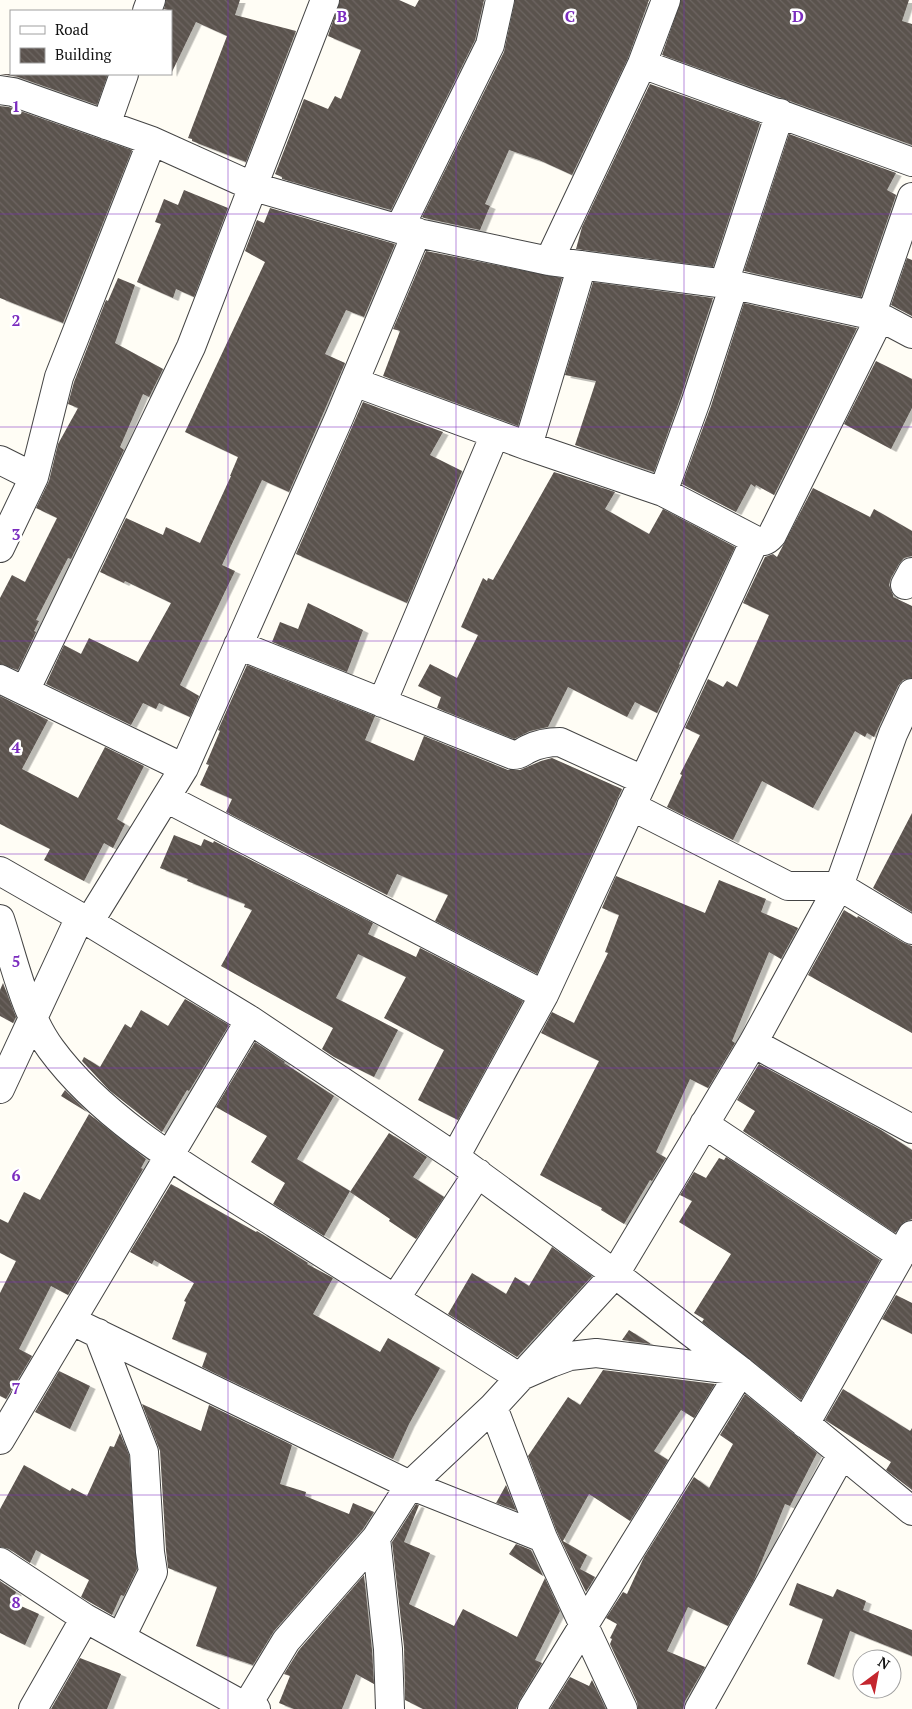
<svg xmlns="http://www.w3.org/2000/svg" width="912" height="1709" viewBox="0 0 912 1709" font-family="'PT Serif',serif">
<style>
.building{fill:url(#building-back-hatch);filter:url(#shadow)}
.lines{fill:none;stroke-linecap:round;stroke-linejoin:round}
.minor-casing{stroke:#444;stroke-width:30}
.minor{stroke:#fff;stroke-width:28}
.grid{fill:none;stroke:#7b2cbf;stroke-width:1;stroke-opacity:0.55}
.grid-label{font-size:16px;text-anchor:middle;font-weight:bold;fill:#7b2cbf;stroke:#fff;stroke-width:5;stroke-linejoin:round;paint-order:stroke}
</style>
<defs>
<pattern id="building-back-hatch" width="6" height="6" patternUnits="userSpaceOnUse" patternTransform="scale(1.25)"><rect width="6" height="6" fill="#5a524d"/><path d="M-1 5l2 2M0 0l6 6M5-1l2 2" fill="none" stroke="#6d6662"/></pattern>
<filter id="shadow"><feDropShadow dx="5.5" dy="3" stdDeviation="0" flood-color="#0004"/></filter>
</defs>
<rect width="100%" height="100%" fill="#fffdf5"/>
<!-- building -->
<path class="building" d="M166,0H240L235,15L296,31L246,162L192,141V139L188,138L227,36L196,22L171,74V11L164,9Z
M340,0H399L415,7L419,0H484L475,40L391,210L282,179V177L275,174L304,99L328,109L335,96L341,99L361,50L328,36Z
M515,0H649L628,58L572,175L539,160L509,150L485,204L490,206L480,230L424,218L422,217L504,52Z
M681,0H909L902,21L912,24V145L662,55Z
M0,74H108L97,105L18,77Z
M650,84L760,123L713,267L576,249L582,227Z
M0,106L9,107L132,150L63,323L0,298Z
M789,134L896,173L887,190L896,195L861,297L744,271Z
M184,190L228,208L194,297L176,289L173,298L137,282L161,224L155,222L164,199L178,205Z
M270,208L395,244L364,317L346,310L325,354L345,363L289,492L262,480L222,565L235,571L180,685L199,696L190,717L159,703L156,709L143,703L131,725L46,684L64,645L81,654L89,638L138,662L171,603L125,581L124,583L100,572L126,518L163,535L166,527L200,543L231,476H230L238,457L185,432L265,262L245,251L257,220L264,223Z
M426,251L562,278L518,426L383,376L400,331L393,329Z
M907,258L912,260V316L891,305Z
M118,278L135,285L115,343L163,369L149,397L143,394L120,447L124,450L71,559L68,558L36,620L39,621L34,631L36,632L18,670L0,664V598L12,575L25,582L57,518L36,508L49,481L58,444L78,408L68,404L74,382L106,300L108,301Z
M593,282L713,298L681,396L654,472L575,445L596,381L565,375Z
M744,303L857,328L774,495L756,485L755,487L751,484L736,512L682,484L711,406Z
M876,361L912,379V408L891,449L844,424Z
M363,402L443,432L430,455L462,471L407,603L296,554Z
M554,472L615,492L605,509L649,534L663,509L735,547L679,664L680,665L657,713L635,702L627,717L568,687L548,727L530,731L514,739L437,708L441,697L418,686L430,664L457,678L478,635L461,627L483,578L487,581L488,578L493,580Z
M813,488L870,517L874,509L912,531V556L904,558L899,564L891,578L889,585L893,595V597L912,606V678L903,680L898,686L874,737L867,733L865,737L855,731L813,808L762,781L733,840L667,807L682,775L680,774L700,735L685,728L708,679L723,687L727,681L737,687L769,615L743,603L765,557L773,554L777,557Z
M308,603L363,630L347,672L272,642L280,622L298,629Z
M247,665L375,716L365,740L414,761L424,736L508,770H520L541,761L552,758L622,789L537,974L435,921L448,895L397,874L387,895L226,812L232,799L200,785L209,765L206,764L220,731L218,730Z
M0,696L48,720L22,769L78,798L105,747L144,766L117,819L125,824L113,848L104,843L84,881L44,860L50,849L0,824Z
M912,813V912L873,888Z
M174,835L201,846L204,839L213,843L214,841L373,923L368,934L416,957L420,948L523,1001L458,1120L418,1100L444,1050L384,1018L406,977L358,954L336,998L398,1030L374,1077L334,1057L322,1049L333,1028L221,966L252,910L244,907L245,904L187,881L188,879L160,868Z
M616,876L705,913L719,880L766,899L761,912L798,928L781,959L769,952L732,1041L735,1043L708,1088L690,1079L656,1152L666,1158L652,1181L650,1180L624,1224L601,1210L602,1208L540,1175L599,1061L541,1033L552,1012L574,1023L608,953L605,952L619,915L602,908Z
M844,910L857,918L858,916L904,943L912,946V1033L808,975Z
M3,983L16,1017L13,1023L0,1016V990Z
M185,999L229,1025L189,1091L187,1090L162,1132L109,1090L82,1061L84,1057L100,1067L125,1024L131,1028L141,1010L168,1026Z
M255,1042L285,1062L284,1063L334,1096L297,1159L350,1191L324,1236L273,1204L285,1183L251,1162L267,1136L216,1107Z
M759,1064L881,1130L912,1150V1219L904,1222L895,1233L743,1131L755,1111L737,1100Z
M65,1090L87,1112L61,1096Z
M89,1114L146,1159L141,1168L143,1169L68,1295L51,1286L19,1349L32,1356L6,1399L0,1396V1293L16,1261L0,1253V1219L8,1223L24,1192L40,1200Z
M389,1133L427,1157L413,1177L444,1197L416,1239L389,1221L390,1219L350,1192Z
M726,1157L880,1260L801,1400L702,1322L704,1319L694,1313L731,1254L679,1222L692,1201L680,1195L694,1172L706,1178L719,1158L724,1160Z
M171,1184L256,1232L257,1231L308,1263L307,1264L333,1278L313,1314L380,1352L388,1338L440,1368L409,1424L393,1459L202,1367L207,1353L172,1339L186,1302L184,1301L194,1283L154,1260L152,1264L130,1252Z
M552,1247L592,1276L517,1357L448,1314L472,1273L506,1294L515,1277L529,1286Z
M896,1295L912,1303V1334L882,1319Z
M629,1330L651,1344L622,1340Z
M603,1370L715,1384L694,1418L681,1410L654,1451L668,1460L630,1521L589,1494L563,1541L587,1555L580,1569L595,1577L586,1592L557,1532L528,1456L568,1397L580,1405Z
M59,1371L90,1386L70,1429L35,1412Z
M843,1389L910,1431L912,1428V1490L886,1470L891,1462L825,1420Z
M745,1394L817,1453L790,1506L785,1504L754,1580L728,1626L688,1607L667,1651L705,1667L685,1701L683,1709H638L637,1702L610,1644L612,1639L610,1638L617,1624L606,1618L623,1592L627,1594L644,1557L694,1477L709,1488L733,1444L720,1435Z
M142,1404L201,1431L209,1405L292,1445L280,1484L306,1492L305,1496L349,1514L353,1503L374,1512L363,1529L274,1631L253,1665L196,1646L217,1587L168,1568L166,1550L160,1451Z
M120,1433L129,1455L137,1569L124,1596L121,1595L112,1615L81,1597L89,1580L36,1550L30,1563L9,1549L0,1547V1509L24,1465L70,1491L72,1488L87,1496L110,1446L114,1447Z
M506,1485L516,1510L496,1503Z
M416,1504L419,1505L404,1542L430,1553L409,1604L454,1626L463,1609L517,1637L545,1578L560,1611L535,1660L542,1663L519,1701L516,1709H423L405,1700L404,1647L392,1542Z
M516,1544L531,1550L543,1576L509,1554Z
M364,1575L372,1650L374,1684L356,1674L342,1709H294L279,1703L290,1676L284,1674L299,1650Z
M0,1581L16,1592L12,1602L39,1614L25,1645L0,1633Z
M797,1583L833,1597L837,1589L866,1601L863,1610L912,1630V1656L850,1631L834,1677L807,1664L823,1619L789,1605Z
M80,1658L121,1674L107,1709H51Z
M570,1677L589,1686L592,1680L606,1709H550Z"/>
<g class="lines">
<!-- minor casing -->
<g class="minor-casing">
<path id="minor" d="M147,11L151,0
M642,64L912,162
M0,90L13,92L152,141L254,187L399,229L549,261L734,285L880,317L912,334
M106,125L124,74
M399,229L490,45L500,0
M549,261L642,64L666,0
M724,283L780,113
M871,316L912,197
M354,382L528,446L663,492L755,540C763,542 766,542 772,535L880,317
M528,446L582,265
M0,460L34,477
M663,492L696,401L734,285
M0,548L34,477L59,377L152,141
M905,585L912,572
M238,645L513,755C520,755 522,752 528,749C538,744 549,742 560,742L643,780
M0,679L184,768L89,922
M25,691L191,347L325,0
M912,693L893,734L839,886L912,930
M382,703L495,434
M184,768L339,418L417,232
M166,798L544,995
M0,871L89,922L250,1020L455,1157L615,1274L741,1371L912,1511
M0,919C14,961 25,1014 51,1049C106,1124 199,1175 276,1224C357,1275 438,1326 519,1377L551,1363L570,1356L596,1353L741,1371L532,1709
M753,1043L912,1129
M0,1089L80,917
M704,1124L901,1255
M455,1157L544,995L755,540
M395,1299L478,1173
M72,1321L410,1485L543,1538
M98,1333L144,1452L150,1552L153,1572L121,1637
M493,1407L543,1538L623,1709
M805,1424L912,1235
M0,1440L250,1020
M376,1538L388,1649L390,1709
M0,1562L85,1618L246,1707L256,1709
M246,1707L286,1641L376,1538L410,1485L493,1407L615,1274L753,1043L839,886H788L631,806
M33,1709L85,1618
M699,1709L842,1454"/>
</g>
<!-- minor -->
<use href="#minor" class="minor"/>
</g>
<!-- grid -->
<path class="grid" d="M228,0V1709M456,0V1709M684,0V1709M0,214H912M0,427H912M0,641H912M0,854H912M0,1068H912M0,1282H912M0,1495H912"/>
<g class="grid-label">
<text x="342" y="22">B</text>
<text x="570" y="22">C</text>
<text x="798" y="22">D</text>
<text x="16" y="112">1</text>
<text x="16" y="326">2</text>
<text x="16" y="540">3</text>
<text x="16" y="753">4</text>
<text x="16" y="967">5</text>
<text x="16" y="1181">6</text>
<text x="16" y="1394">7</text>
<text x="16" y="1608">8</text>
</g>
<!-- legend -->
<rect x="10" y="10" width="162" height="65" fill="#ffffff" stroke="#a0a0a0"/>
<rect x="20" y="26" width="25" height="8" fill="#ffffff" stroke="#a0a0a0"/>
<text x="55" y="35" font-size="15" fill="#111111">Road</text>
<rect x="20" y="48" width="25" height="15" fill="url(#building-back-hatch)" stroke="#a0a0a0"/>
<text x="55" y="60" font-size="15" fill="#111111">Building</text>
<!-- north arrow -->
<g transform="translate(877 1674) rotate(32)"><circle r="24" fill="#ffffff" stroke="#a0a0a0"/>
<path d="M0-4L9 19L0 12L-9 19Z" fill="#c4262e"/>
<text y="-8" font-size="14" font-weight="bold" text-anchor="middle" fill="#111111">N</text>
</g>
</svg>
